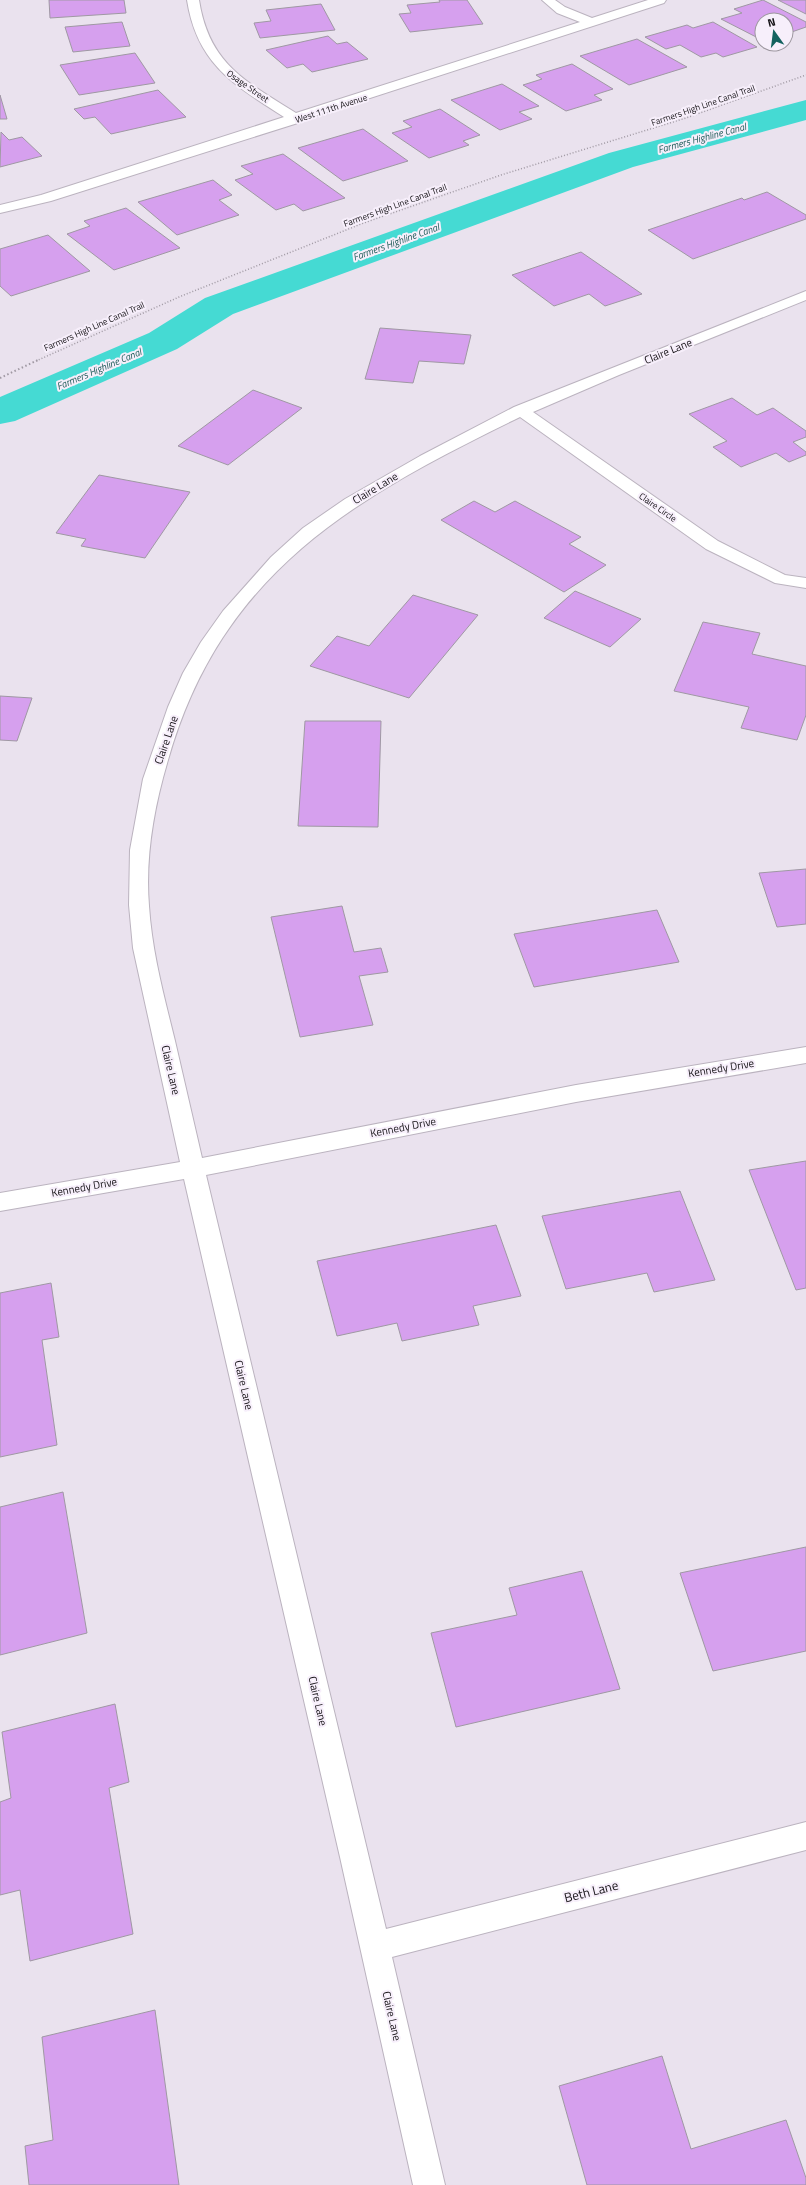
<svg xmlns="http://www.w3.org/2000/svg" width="806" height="2185" viewBox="0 0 806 2185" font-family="'Titillium Web',sans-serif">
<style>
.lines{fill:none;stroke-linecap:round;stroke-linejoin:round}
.canal{fill:#45dad3;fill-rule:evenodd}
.building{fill:#d6a0ee;stroke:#9f98a3}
.street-casing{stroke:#bbb3bf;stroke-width:2}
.path-far1{stroke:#a099a3;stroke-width:1.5;stroke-dasharray:1 2;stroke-linecap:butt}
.path{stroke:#a099a3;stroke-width:2;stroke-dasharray:1.5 2.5;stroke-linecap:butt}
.street{fill:#fff;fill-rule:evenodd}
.labels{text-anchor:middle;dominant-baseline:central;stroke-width:4;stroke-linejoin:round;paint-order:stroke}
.far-street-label{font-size:9px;fill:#151216;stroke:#f7effb}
.far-water-label{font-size:10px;font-style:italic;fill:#205c59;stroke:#f7effb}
.street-label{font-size:11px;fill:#151216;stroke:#f7effb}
.near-street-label{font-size:13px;fill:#151216;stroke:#f7effb}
</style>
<rect width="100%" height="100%" fill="#eae2ee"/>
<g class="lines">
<!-- canal -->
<path class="canal" d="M806,100V120L633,167L233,314L177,349L15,421L0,424V397L149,333L205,298L609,153Z"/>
</g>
<!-- building -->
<path class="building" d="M49,0H124L126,13L50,18Z
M439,0H467L483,24L410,32L399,14L411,13L407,5L440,2Z
M763,0L806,22V27L786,34V20H762V40L721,19L742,13L734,9Z
M778,0H806V14Z
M321,4L335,30L260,38L254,23L271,21L266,10Z
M122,22L130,46L73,52L65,27Z
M713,22L757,47L723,57L716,53L701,57L680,45L666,49L645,37L687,25L693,28Z
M328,36L337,44L347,42L368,59L312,72L303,64L287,68L266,50Z
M637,39L687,67L629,85L580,56Z
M135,53L155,83L79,95L60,65Z
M572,64L613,89L594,95L602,100L566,111L523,85L542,79L536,75Z
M502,84L539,106L519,112L532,119L500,130L451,100Z
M158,90L186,117L111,134L95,117L84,119L74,109Z
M0,95L7,119H0Z
M440,109L480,135L463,141L469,145L429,158L392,133L412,127L403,121Z
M363,129L408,161L343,181L298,148Z
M1,132L9,140L22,137L42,156L0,167Z
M283,154L345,198L303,211L294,204L276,210L235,180L253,174L241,166Z
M213,180L232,195L219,200L239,215L177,235L138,202Z
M767,192L806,215V219L693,259L648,230L742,198L744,200Z
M126,208L180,248L114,270L67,234L90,226L84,221Z
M48,235L90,271L11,296L0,286V249Z
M581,252L642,294L605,306L589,294L554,306L512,275Z
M380,328L471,335L464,364L419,361L413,383L365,379Z
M253,390L302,408L228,465L178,446Z
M732,398L757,415L773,408L806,431V437L793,442L806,452V455L789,462L776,453L741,467L713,447L727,441L689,414Z
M99,475L190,492L145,558L81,546L86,539L56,533Z
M474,501L495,512L515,501L581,537L569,544L606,565L564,592L441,520Z
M575,591L641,619L610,647L544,618Z
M413,595L478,615L409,698L310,666L337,636L369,646Z
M703,622L760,633L752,654L806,666V715L797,740L741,728L749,707L674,691Z
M0,696L32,698L17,741L0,740Z
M305,721H381L378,827L298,826Z
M806,869V924L777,927L759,873Z
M342,906L354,952L381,948L388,972L359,976L373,1025L300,1037L271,917Z
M657,910L679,962L534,987L514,934Z
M806,1161V1288L796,1290L749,1170Z
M680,1191L715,1280L654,1292L647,1273L566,1289L542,1216Z
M496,1225L521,1296L473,1306L479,1325L402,1341L397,1323L337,1336L317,1261Z
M51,1283L59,1337L42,1340L57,1445L0,1457V1293Z
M63,1492L87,1633L0,1655V1507Z
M806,1547V1651L713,1671L680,1573Z
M582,1571L620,1689L456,1727L431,1633L517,1615L509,1588Z
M115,1704L129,1782L109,1788L133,1934L30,1961L20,1890L0,1895V1802L11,1798L2,1732Z
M155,2010L179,2185H29L25,2146L53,2140L42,2037Z
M662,2056L691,2149L786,2120L806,2178V2185H587L559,2086Z"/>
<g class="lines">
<!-- street casing -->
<g class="street-casing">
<path id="street" d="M187,0H199C209,64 245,81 296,113L580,22L557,13L542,0H555L565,7L592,18L648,0H666L664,3L302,120L301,122L51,201L0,213V205L41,195L284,117C234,85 197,64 187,0Z
M806,291V300L619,375L533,412L718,541L785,575L806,578V588L775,583L706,549L520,417C354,498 222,571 168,760C154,807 145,857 149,906C152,952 164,996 175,1041C184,1080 193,1119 202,1158L576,1085L806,1047V1063L576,1102L206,1175L386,1929L806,1822V1850L392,1957L445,2185H413L340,1857L184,1179L0,1211V1193L180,1162L133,948L129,905L130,850L143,779L168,707L183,673L201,642L223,611L271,557L303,528L345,499L420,456L514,407Z"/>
</g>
<!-- path-far1 -->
<path class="path-far1" d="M36,361L179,297L361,224L501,175L686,118L806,75"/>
<!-- path -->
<path class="path" d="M0,378L38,360"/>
<!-- street -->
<use href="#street" class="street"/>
</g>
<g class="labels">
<!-- far-street labels -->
<g class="far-street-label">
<text transform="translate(248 86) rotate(35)">Osage Street</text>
<text transform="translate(703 105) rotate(-19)">Farmers High Line Canal Trail</text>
<text transform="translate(331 108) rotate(-18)">West 111th Avenue</text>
<text transform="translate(395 205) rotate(-20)">Farmers High Line Canal Trail</text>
<text transform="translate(94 326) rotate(-24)">Farmers High Line Canal Trail</text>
<text transform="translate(658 507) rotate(35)">Claire Circle</text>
</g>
<!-- far-water labels -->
<g class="far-water-label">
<text transform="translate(702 138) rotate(-15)">Farmers Highline Canal</text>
<text transform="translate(396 242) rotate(-20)">Farmers Highline Canal</text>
<text transform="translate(99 369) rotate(-23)">Farmers Highline Canal</text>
</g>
<!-- street labels -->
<g class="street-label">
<text transform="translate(668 351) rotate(-22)">Claire Lane</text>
<text transform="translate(375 488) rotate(-31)">Claire Lane</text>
<text transform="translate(166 740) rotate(-71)">Claire Lane</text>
<text transform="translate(721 1068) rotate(-9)">Kennedy Drive</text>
<text transform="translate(171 1070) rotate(77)">Claire Lane</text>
<text transform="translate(403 1127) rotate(-11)">Kennedy Drive</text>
<text transform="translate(84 1187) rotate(-10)">Kennedy Drive</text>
<text transform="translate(244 1385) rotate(77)">Claire Lane</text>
<text transform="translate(318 1701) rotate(77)">Claire Lane</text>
<text transform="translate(392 2016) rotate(77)">Claire Lane</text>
</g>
<!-- near-street labels -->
<g class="near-street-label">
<text transform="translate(591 1891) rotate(-14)">Beth Lane</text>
</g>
</g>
<!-- north arrow -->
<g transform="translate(774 32) rotate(346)"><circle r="19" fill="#f7effb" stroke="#9d979f"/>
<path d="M0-3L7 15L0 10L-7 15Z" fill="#13625f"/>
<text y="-6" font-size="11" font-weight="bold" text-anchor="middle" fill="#151216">N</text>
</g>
</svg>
